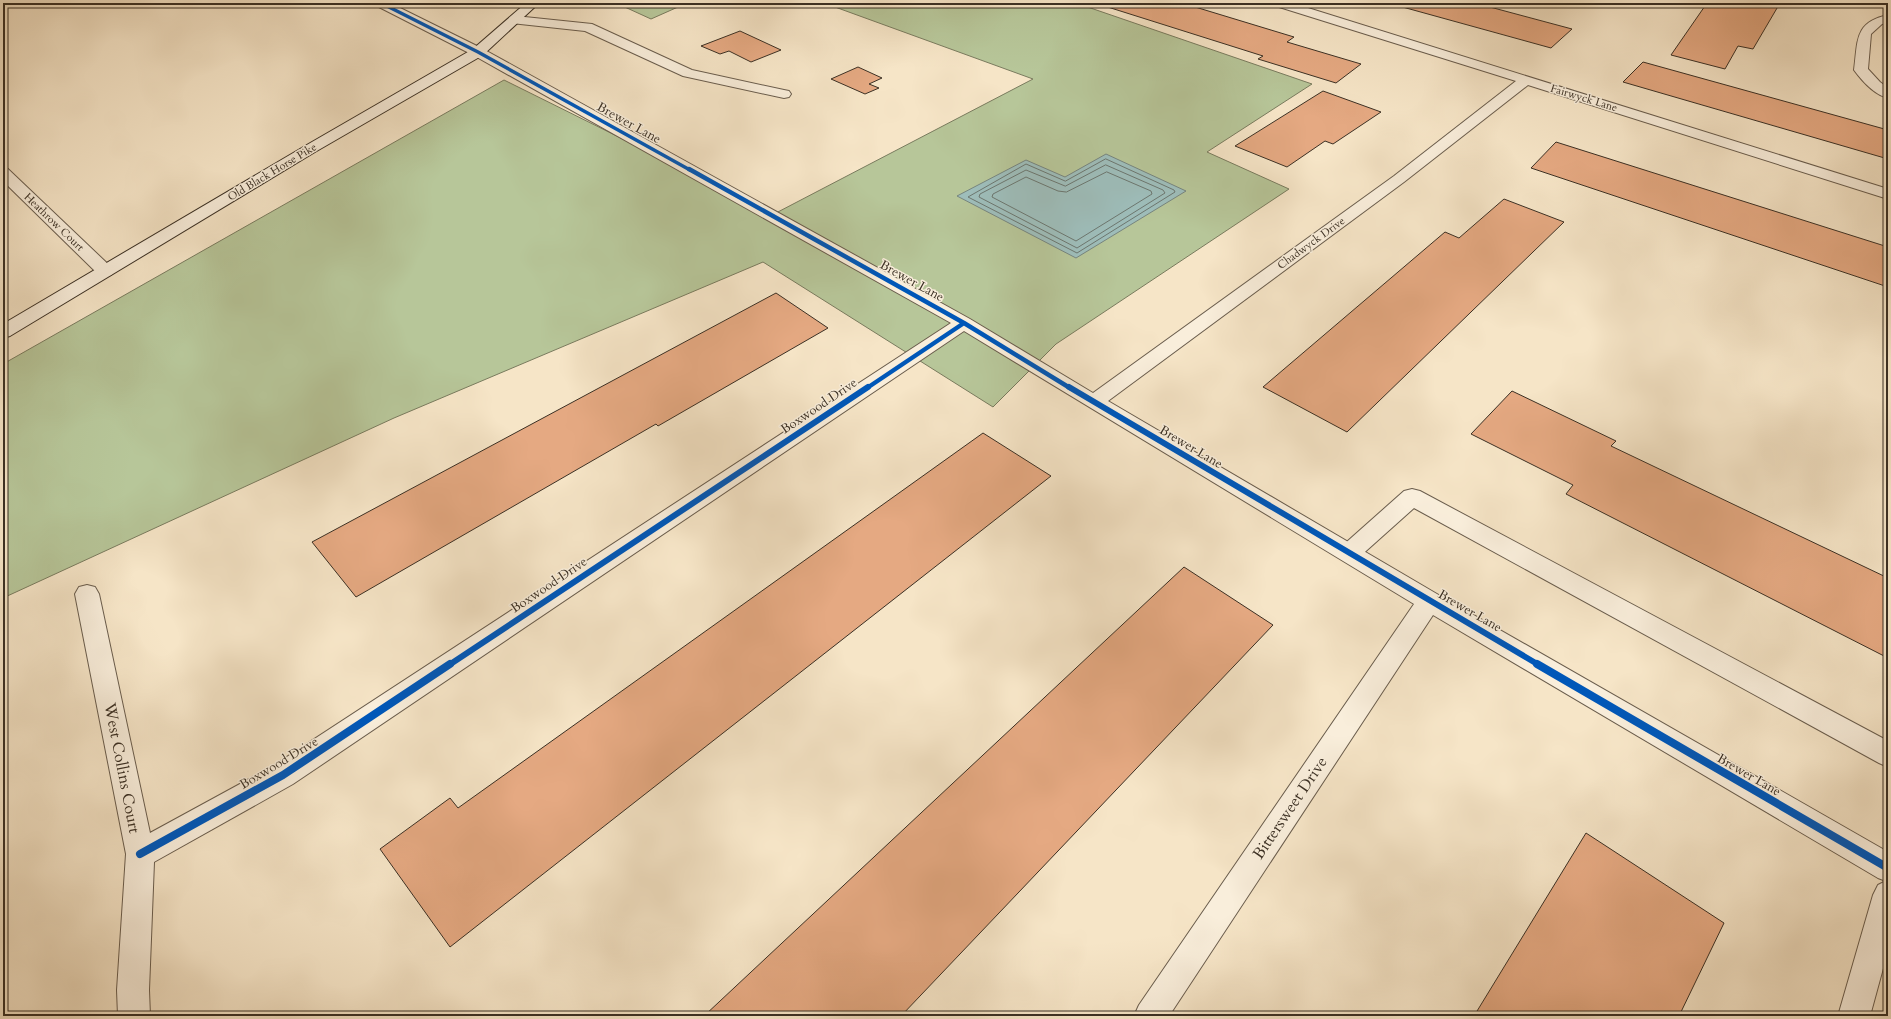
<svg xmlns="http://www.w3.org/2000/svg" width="1891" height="1019" viewBox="0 0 1891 1019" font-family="Cardo,serif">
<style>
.green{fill:#b7c699;stroke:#797b5e}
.water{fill:#9ebebb;stroke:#76857f}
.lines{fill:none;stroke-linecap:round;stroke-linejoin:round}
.shore{stroke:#6c7770;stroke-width:1}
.building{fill:#e5a982;stroke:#3b3024}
.lane-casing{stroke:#6a5d4d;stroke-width:2}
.street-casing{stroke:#6a5d4d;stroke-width:2}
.secondary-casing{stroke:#3b3024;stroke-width:2}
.lane{fill:#f9eedb;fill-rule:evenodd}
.street{fill:#f9eedb;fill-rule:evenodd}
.secondary{fill:#f9eedb;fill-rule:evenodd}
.cycleway-far3-casing{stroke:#f9eedb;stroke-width:5}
.cycleway-far2-casing{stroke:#f9eedb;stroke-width:6}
.cycleway-far1-casing{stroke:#f9eedb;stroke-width:8}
.cycleway-casing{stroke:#f9eedb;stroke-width:10}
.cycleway-far3{stroke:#0057b8;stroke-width:3.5}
.cycleway-far2{stroke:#0057b8;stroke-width:4.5}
.cycleway-far1{stroke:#0057b8;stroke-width:6}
.cycleway{stroke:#0057b8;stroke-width:8}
.labels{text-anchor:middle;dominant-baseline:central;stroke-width:3;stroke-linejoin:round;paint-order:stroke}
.far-street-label{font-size:11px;fill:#3b3024;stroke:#f9eedb}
.street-label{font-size:13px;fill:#3b3024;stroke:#f9eedb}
.near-street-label{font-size:16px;fill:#3b3024;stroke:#f9eedb}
</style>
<rect width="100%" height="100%" fill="#f6e5c7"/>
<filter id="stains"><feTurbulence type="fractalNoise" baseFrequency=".005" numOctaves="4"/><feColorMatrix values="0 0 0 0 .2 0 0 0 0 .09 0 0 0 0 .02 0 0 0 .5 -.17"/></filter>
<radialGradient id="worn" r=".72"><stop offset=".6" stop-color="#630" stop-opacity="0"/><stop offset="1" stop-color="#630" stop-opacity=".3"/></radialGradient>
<!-- green -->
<path class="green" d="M616,3H687L651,19Z
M824,3H1076L1312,84L1207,152L1289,189L1056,344L993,407L763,262L394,418L3,598V364L504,80L774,214L1033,79Z"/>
<!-- water -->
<path class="water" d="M1106,154L1186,191L1076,258L957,196L1026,160L1065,177Z"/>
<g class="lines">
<!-- shore -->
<path class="shore" d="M1106,159L1174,190L1175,192L1077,253L968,197L1026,164L1065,181Z
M1106,165L1163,190L1165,193L1077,248L979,197L980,194L1026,170L1065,186Z
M1107,172L1151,191L1152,194L1076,241L992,197L993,194L1026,177L1058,191L1066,192Z"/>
</g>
<!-- building -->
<path class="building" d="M1095,3H1182L1294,37L1287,42L1361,64L1336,83L1258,59L1263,56Z
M1388,3H1475L1572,29L1551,48Z
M1707,3H1780L1753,49L1738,46L1725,69L1671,55Z
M740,31L781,50L751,62L729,51L720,54L701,46Z
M1643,62L1888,130V159L1623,82Z
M858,67L882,78L869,84L879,88L865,94L831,79Z
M1323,91L1381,112L1333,144L1325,141L1287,167L1235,146Z
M1556,142L1888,247V287L1531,168Z
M1504,199L1564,222L1347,432L1263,387L1445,232L1459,238Z
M776,293L828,328L658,426L656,424L356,597L312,542Z
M1512,391L1616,441L1611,446L1888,578V658L1566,494L1573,485L1471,434Z
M983,433L1051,476L450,947L380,849L450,798L458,808Z
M1184,567L1273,625L901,1016H704Z
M1586,833L1724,923L1679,1016H1474Z"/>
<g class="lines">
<!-- lane casing -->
<g class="lane-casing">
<path id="lane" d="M515,16L592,24L692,70L784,90L789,91L791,94L789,97L784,98L683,76L585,31L511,23L509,20Z
M1412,489L1420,491L1888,741V767L1879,763L1414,508L1357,559L1349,562L1341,559L1338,553L1341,547L1404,491Z"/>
</g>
<!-- street casing -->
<g class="street-casing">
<path id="street" d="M375,3H390L483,49L970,319L1093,393L1394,176L1516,81L1276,6L1274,3H1292L1888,189V199L1528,85L1404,182L1108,401L1437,594L1888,852V950L1870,1016H1838L1873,895L1878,885L1886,881L1878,878L1433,615L1169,1016H1134L1139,1005L1414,604L964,331L293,784L154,862L149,990L150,1016H118L117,990L126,854L75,594L79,587L87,585L95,587L99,594L150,833L273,766L951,323L473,55L377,6Z
M1888,15V23L1882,24L1871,34L1868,69L1880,82L1888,88V98C1875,95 1862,81 1854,70C1858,41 1854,22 1888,15Z
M3,167L8,169L111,267L114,271L111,275L105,276L99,275L3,181Z"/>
</g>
<!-- secondary casing -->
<g class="secondary-casing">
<path id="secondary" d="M526,3H539L483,55L315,152L10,336L3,338V324L305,146L473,49Z"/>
</g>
<!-- lane -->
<use href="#lane" class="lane"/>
<!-- street -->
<use href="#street" class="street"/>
<!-- secondary -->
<use href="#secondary" class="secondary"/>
<!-- cycleway-far3 casing -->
<g class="cycleway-far3-casing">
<path id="cycleway-far3" d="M381,3L478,52L690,170"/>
</g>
<!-- cycleway-far2 casing -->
<g class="cycleway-far2-casing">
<path id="cycleway-far2" d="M689,169L964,323L1070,388
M867,388L964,323"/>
</g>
<!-- cycleway-far1 casing -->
<g class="cycleway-far1-casing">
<path id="cycleway-far1" d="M1069,387L1539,665
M449,665L868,387"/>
</g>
<!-- cycleway casing -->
<g class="cycleway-casing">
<path id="cycleway" d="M1537,664L1888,868
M140,854L283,775L450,664"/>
</g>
<!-- cycleway-far3 -->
<use href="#cycleway-far3" class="cycleway-far3"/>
<!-- cycleway-far2 -->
<use href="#cycleway-far2" class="cycleway-far2"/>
<!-- cycleway-far1 -->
<use href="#cycleway-far1" class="cycleway-far1"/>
<!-- cycleway -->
<use href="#cycleway" class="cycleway"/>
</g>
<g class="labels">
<!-- far-street labels -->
<g class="far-street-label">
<text transform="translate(1584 98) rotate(17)">Fairwyck Lane</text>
<text transform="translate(272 172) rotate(-31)">Old Black Horse Pike</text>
<text transform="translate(54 222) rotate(44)">Heathrow Court</text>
<text transform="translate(1311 243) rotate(-36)">Chadwyck Drive</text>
</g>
<!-- street labels -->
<g class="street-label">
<text transform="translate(629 123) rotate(29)">Brewer Lane</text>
<text transform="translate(912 281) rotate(29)">Brewer Lane</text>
<text transform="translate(819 406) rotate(-34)">Boxwood Drive</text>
<text transform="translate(1191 447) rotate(31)">Brewer Lane</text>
<text transform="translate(549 585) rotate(-34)">Boxwood Drive</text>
<text transform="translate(1470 611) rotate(30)">Brewer Lane</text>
<text transform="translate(279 763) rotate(-31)">Boxwood Drive</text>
<text transform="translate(1749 775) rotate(30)">Brewer Lane</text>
</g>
<!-- near-street labels -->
<g class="near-street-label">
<text transform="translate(122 768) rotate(79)">West Collins Court</text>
<text transform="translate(1290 808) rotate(-56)">Bittersweet Drive</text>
</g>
</g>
<!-- margin -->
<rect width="1891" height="1019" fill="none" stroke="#f6e5c7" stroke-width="16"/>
<rect x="4" y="4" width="1883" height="1011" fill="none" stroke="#3b3024" stroke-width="2"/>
<rect x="8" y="8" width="1875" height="1003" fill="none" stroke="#3b3024"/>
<rect width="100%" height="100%" filter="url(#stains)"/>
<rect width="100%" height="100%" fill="url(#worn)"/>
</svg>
